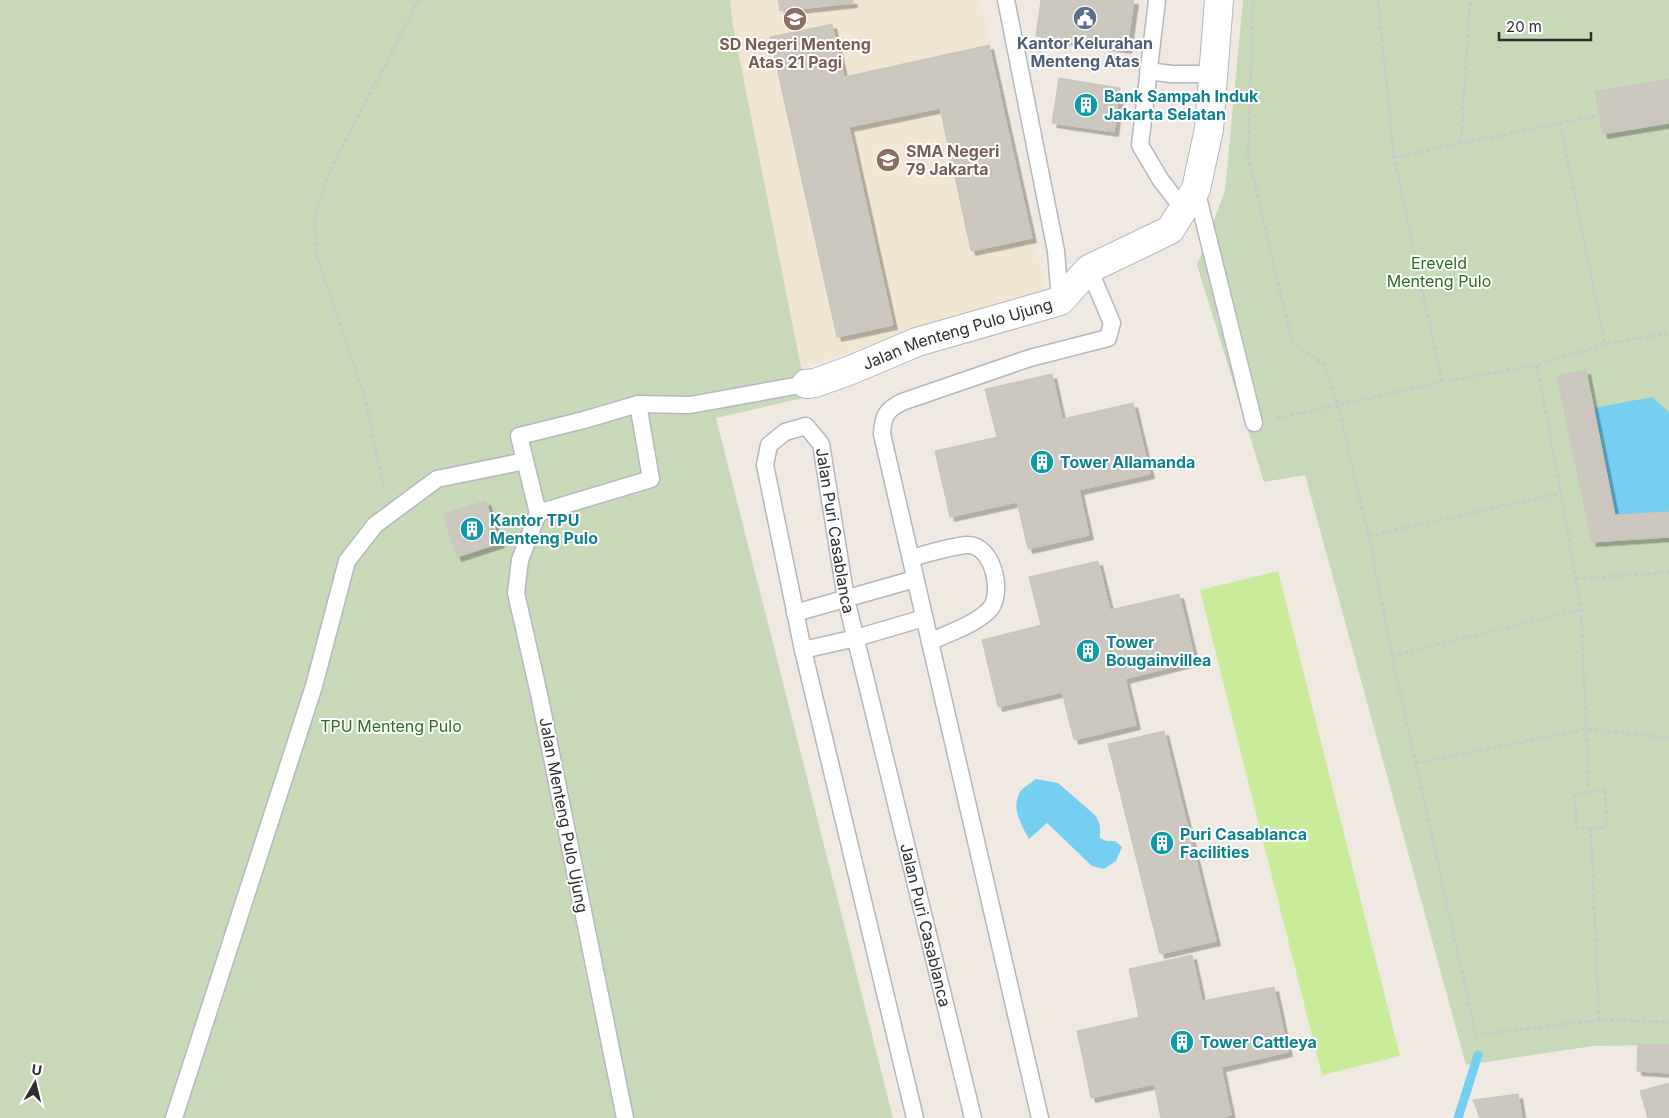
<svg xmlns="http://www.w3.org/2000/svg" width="1669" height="1118" viewBox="0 0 1669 1118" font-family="Inter,sans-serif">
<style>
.education{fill:#f0e6d1}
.cemetery{fill:#c8d9b8}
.pitch{fill:#c9ec9a}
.water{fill:#75cff0}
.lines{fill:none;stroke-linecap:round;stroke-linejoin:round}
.stream{stroke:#75cff0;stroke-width:9}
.building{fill:#cbc7bf;stroke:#cbc5ba;filter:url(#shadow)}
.lane-casing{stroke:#b4b7c1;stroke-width:19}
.street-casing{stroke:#b4b7c1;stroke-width:30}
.path{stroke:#c9c9c9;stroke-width:3;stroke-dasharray:4 2.5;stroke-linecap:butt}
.lane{stroke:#fff;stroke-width:16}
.street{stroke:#fff;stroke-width:28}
.labels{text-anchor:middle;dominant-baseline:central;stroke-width:4;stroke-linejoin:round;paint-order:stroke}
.service-label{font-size:16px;font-weight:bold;fill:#4e5e75;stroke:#fff}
.education-label{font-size:16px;font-weight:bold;fill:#785e54;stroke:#fff}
.culture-label{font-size:16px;font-weight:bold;fill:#0d838f;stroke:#fff;text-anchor:start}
.park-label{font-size:16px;fill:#2c6e1b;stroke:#fff}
.street-label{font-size:16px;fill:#2e2e2e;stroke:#fff}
</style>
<defs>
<filter id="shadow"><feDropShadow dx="4.5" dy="4.5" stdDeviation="0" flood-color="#0004"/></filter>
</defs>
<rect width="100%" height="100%" fill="#efe9e1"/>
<!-- education -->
<path class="education" d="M730,0H981L1047,293L801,366L733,26Z"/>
<!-- cemetery -->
<path class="cemetery" d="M0,0H730L733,26L807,397L716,418L893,1118H0Z
M1243,0H1669V1045L1593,1046L1466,1065L1305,475L1264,482L1197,265L1225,191Z"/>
<!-- pitch -->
<path class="pitch" d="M1278,571L1400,1056L1322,1075L1200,590Z"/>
<!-- water -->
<path class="water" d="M1652,397L1669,412V512L1615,515L1594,408Z
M1036,779L1058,783L1096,816L1100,826V838L1106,841H1115L1122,847L1116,861L1104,869L1092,866L1047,823L1029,839C1021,825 1011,808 1020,792C1023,787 1031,783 1036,779Z"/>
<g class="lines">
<!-- stream -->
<path class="stream" d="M1458,1118L1478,1055"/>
</g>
<!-- building -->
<path class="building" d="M778,0H853V3L780,11Z
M1041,0H1134L1127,49L1036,36Z
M832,24L844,77L989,45L1032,238L971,251L940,108L849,127L893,325L837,337L770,37Z
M1059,78L1120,88L1114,132L1052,123Z
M1669,79V123L1603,134L1595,92Z
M1586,370L1615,515L1669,512V537L1592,542L1557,376Z
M1052,374L1062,419L1133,403L1150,474L1079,490L1089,535L1028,549L1017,502L950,517L935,451L997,437L985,389Z
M486,501L500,543L457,557L443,514Z
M1098,561L1110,610L1179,594L1195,661L1125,679L1136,725L1074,740L1062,692L998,707L982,640L1041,625L1029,577Z
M1164,731L1216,941L1160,954L1108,744Z
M1192,955L1202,1001L1274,987L1288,1052L1221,1067L1231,1115L1218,1118H1161L1154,1084L1091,1098L1077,1031L1139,1017L1129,969Z
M1638,1044L1669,1045V1073L1637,1071Z
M1669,1083V1118H1648L1640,1091Z
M1518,1094L1522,1118H1480L1473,1100Z"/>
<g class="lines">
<!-- lane casing -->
<g class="lane-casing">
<g id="lane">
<path d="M1006,0L1056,251L1060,301"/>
<path d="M1157,0L1140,145L1160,179L1183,209"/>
<path d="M1148,71L1171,74H1213"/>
<path d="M1196,189L1254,423"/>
<path d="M538,513L519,436L584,420L638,404L690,405L806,384"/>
<path d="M911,558C926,554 952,546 967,545C993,544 1004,593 990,609C975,625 950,632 930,642"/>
<path d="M795,613L915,579"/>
<path d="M803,650L856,638L924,618"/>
<path d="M174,1118L314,686L347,561L375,525L437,479L525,461"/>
<path d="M625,1118L539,694L516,593L520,560L538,513L651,479L638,404"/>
<path id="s1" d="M915,1118L803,650L765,465L769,445L785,432L806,426L821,444L846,599L973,1118"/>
<path d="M1040,1118L882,434C883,416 886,410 902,402L1030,358L1108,338L1112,323L1089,269"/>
</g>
</g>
<!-- street casing -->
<g class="street-casing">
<g id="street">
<path id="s2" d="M806,384L815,383L851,370L917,342L1060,301L1089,269L1170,230L1196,189L1209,129L1219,0"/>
</g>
</g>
<!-- path -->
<path class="path" d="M1253,0L1248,155L1292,342L1325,366L1338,406L1369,536L1392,656L1476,1035L1599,1020L1669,1022
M1378,0L1394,157L1442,382
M1560,122L1605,344
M1461,142L1470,0
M1394,157L1669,101
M1537,365L1561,493L1581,609L1589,792
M1277,418L1442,382L1537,365L1605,344L1669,333
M384,489L364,395L315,251V214L331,168L419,0
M1369,536L1561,493
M1576,579L1669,572
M1392,656L1581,609
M1416,763L1586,729L1669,738
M1605,791L1607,827L1577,829L1574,793Z
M1591,828L1599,1020"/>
<!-- lane -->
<use href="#lane" class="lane"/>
<!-- street -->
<use href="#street" class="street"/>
</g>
<!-- icons -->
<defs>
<g id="civic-disc" transform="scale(1.25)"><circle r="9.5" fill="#5c6f8a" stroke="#fff"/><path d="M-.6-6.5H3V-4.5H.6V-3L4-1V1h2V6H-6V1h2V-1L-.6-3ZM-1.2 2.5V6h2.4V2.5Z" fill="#fff"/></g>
<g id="school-disc" transform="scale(1.25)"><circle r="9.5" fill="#8d6e63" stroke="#fff"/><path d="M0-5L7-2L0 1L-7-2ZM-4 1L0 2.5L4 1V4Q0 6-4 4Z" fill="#fff"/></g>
<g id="building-disc" transform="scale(1.25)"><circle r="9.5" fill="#0f9aa8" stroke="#fff"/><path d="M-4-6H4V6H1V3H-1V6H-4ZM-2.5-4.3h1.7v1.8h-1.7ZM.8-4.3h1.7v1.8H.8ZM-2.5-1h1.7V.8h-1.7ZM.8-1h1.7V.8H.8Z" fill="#fff"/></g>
</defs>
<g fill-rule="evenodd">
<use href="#civic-disc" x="1085" y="18"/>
<use href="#school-disc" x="795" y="19"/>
<use href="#building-disc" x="1086" y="105"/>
<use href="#school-disc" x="888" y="160"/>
<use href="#building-disc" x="1042" y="462"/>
<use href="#building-disc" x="472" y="529"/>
<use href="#building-disc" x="1088" y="651"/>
<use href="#building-disc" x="1162" y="843"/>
<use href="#building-disc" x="1182" y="1042"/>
</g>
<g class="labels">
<!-- service labels -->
<g class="service-label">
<text x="1085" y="43">Kantor Kelurahan<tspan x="1085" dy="18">Menteng Atas</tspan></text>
</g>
<!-- education labels -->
<g class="education-label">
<text x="795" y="44">SD Negeri Menteng<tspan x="795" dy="18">Atas 21 Pagi</tspan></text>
<text x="906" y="151" text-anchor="start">SMA Negeri<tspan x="906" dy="18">79 Jakarta</tspan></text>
</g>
<!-- culture labels -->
<g class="culture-label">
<text x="1104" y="96">Bank Sampah Induk<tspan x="1104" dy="18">Jakarta Selatan</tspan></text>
<text x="1060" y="462">Tower Allamanda</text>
<text x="490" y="520">Kantor TPU<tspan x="490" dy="18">Menteng Pulo</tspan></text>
<text x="1106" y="642">Tower<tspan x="1106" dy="18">Bougainvillea</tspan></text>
<text x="1180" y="834">Puri Casablanca<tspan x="1180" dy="18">Facilities</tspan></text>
<text x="1200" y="1042">Tower Cattleya</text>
</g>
<!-- park labels -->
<g class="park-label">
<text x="1439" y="263">Ereveld<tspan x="1439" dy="18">Menteng Pulo</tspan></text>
<text x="391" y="726">TPU Menteng Pulo</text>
</g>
<!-- street labels -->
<g class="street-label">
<text stroke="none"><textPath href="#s2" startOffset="160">Jalan Menteng Pulo Ujung</textPath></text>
<text stroke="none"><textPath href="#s1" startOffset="844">Jalan Puri Casablanca</textPath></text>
<text transform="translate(564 815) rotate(79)">Jalan Menteng Pulo Ujung</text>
<text stroke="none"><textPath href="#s1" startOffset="1249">Jalan Puri Casablanca</textPath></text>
</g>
</g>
<!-- north arrow -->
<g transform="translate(35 1083) rotate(8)" stroke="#ffffff" stroke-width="4" paint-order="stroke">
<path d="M0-4L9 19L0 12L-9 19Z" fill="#2e2e2e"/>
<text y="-8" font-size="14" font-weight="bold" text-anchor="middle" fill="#2e2e2e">U</text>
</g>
<!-- scale -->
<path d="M1499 32v8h92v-8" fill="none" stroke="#2e2e2e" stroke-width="2.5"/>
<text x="1506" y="32" font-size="15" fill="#2e2e2e" stroke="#ffffff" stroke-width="4" paint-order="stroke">20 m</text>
</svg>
